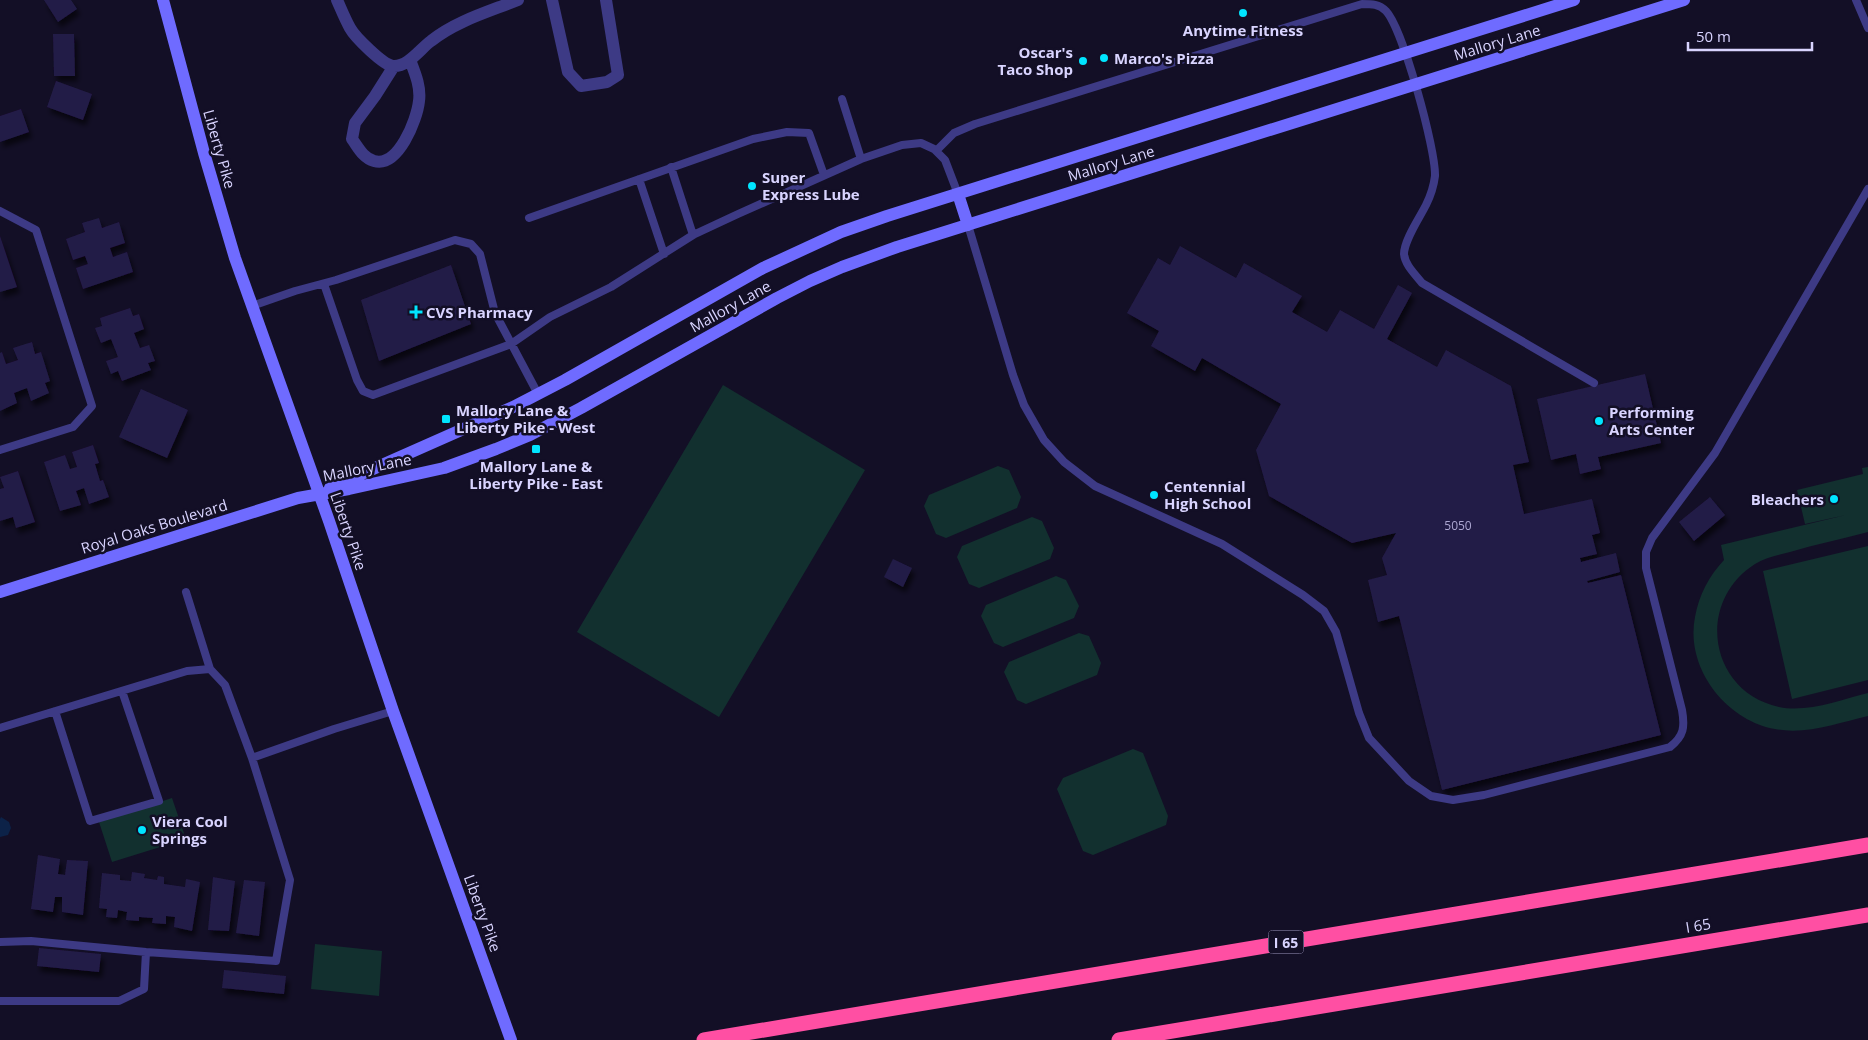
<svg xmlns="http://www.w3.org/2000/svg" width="1868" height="1040" viewBox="0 0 1868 1040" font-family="'Open Sans',sans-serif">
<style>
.green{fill:#12302f}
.water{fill:#0c2248}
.building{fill:#241b47;filter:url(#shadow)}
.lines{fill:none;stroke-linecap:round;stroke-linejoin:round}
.lane{stroke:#3d3a85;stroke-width:8}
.street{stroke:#3d3a85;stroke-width:12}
.secondary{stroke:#6f6bff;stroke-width:12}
.highway{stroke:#ff4fa3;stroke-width:15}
.poi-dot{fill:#00e5ff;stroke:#130f26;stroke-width:2}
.labels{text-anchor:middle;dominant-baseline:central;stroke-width:5;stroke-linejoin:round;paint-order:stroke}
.number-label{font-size:12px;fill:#aca6d1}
.shield{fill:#130f26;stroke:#9e99be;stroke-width:1}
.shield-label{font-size:14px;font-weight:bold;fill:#d9d4ff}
.poi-label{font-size:15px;font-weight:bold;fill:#d9d4ff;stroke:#130f26;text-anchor:start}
.street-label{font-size:15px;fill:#d9d4ff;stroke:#130f26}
</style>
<defs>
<filter id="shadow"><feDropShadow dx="3" dy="5.5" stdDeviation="2.5" flood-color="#0009"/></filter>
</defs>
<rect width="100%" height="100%" fill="#130f26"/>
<!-- green -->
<path class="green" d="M723,385L865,470L719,717L577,632Z
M998,466L1009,470L1021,497L1017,508L946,538L936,534L924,506L929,495Z
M1868,467V532C1842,539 1816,544 1790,552C1778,555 1766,557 1755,564C1695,602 1709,692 1779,707C1807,713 1840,700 1868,693V716C1838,723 1806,735 1775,729C1726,720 1685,668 1695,617C1699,595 1709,576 1724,560L1721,545L1846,515L1805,524L1797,490L1863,474L1862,468Z
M1032,517L1042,521L1054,548L1050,559L979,588L969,584L957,557L962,546Z
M1868,546V680L1792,699L1763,571Z
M1056,576L1066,580L1079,606L1074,618L1003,647L994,643L981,616L986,605Z
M1079,633L1089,636L1101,663L1097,675L1026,704L1017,700L1004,672L1009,662Z
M1133,749L1143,753L1168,816L1166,825L1093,855L1083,851L1057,789L1063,778Z
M172,798L186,839L112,862L99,822Z
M315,944L382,951L379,996L311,989Z"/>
<!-- water -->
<path class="water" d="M1,817L9,822L11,828L8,835L0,837V819Z"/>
<!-- building -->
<path class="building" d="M44,0H71L77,9L58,22Z
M53,34H74L75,76H54Z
M56,81L92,94L83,120L47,107Z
M21,109L29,132L0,142V116Z
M99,218L102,228L119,222L125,243L110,248L113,257L127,252L133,272L83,289L76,268L88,264L85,256L73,260L66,239L85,232L82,223Z
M0,236L17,287L0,292Z
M1180,246L1236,278L1244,263L1302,296L1292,312L1327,332L1340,310L1374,329L1398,285L1412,293L1387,339L1437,367L1446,350L1511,386L1529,462L1513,465L1524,514L1592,499L1600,533L1592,535L1597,554L1580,558L1581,562L1616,553L1620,572L1587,581L1588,583L1621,575L1661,735L1442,790L1399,616L1378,622L1368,580L1387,575L1382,558L1396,533L1352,543L1269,496L1256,450L1281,404L1202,358L1195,371L1151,346L1159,331L1127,313L1158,258L1170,265Z
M451,265L471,324L379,361L361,300Z
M130,308L133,316L139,314L144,329L134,333L140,348L149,345L155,361L148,363L151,370L122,381L118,371L111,374L106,361L118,357L111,339L101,343L95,328L102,326L100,318Z
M32,342L35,354L41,352L50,381L45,383L49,393L31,401L27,388L14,393L17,403L0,411V353L2,352L6,364L18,360L13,348Z
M1645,374L1661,443L1598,457L1601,469L1580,474L1576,454L1551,460L1537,399Z
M141,389L188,410L167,458L119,437Z
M93,445L99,463L95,464L100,481L103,480L109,497L89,504L84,488L76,491L81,505L60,511L44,462L65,455L70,469L77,467L72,452Z
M18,471L35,522L16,528L13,517L0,521V489L4,488L0,477Z
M1710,497L1725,515L1694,541L1679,522Z
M893,559L912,568L903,587L884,577Z
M38,855L60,859L58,874L65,875L67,860L88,861L83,915L62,912V897H55L53,912L31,909Z
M132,872L145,874L144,878L157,880L158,876L164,877V884L185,887L186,879L200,882L192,931L174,927L175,917L166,916V924L152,923L153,918L139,917V921L126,920L127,912L118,910L117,918L106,917L107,909L99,908L102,873L120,875V880L131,881Z
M213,877L235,881L229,931L208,930Z
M244,880L265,882L259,936L236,933Z
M39,948L101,954L99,972L37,966Z
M224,970L286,976L284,994L222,988Z"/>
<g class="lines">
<!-- lane -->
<path class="lane" d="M1856,0L1868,28
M842,99L861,159
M936,151L954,133L975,124L1362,4C1372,4 1379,4 1386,11C1403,29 1436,150 1435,176C1434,184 1430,197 1426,205C1420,217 1404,240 1404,254C1405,265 1415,274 1422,283L1594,383
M671,167L693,235
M639,179L664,254
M0,211L36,230L92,406L73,427L0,450
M529,218L753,139L787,132L809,133L824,175
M968,225L1013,375L1024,405L1044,440L1064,462L1095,486L1222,544L1303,595L1324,611L1336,632L1359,713L1369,738L1409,781L1431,796L1453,800L1484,795L1670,747C1684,736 1685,727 1682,710L1646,568V552L1652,538L1715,453L1868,189
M324,284L357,380L363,391L373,395L511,344L550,317L611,287L693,235L738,214L861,159L902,145L921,143L934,149L945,160L958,194
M252,306L295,291L336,280L455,240L471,244L480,254L495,313L538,394
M186,592L210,669
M55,711L90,821L159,801L122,691
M0,728L187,671L210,669L225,685L252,758L290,880L276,961L146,952L31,941L0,942
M252,758L334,729L393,711
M0,1001H119L144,989L146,952"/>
<!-- street -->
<path class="street" d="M337,0C341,9 345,19 350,28C355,37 383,65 393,66C408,67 420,49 431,41C456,21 488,12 518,0
M552,0L568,72L581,86L607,82L618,75L606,0
M394,66L375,96L355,123L352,139C358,147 363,158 374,161C398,168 417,120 419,101C421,87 415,73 410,60"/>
<!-- secondary -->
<path class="secondary" d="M163,0L204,153L235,258L329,521L393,711L511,1040
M958,194L968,225
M330,488L513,407L565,380L763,268L841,232L887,216L1574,0
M0,592L298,498L349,489L444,468L496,449L530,435L581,408L777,298L810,281L842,267L897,247L1684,0"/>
<!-- highway -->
<path class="highway" d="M704,1040L1868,845
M1119,1040L1868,915"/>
</g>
<!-- markers -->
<g class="poi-dot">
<circle cx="1243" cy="13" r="5"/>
<circle cx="1104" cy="58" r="5"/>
<circle cx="1083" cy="61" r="5"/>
<circle cx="752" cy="186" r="5"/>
<path d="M413.5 304.5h5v5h5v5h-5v5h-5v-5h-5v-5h5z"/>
<rect x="441" y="414" width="10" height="10" rx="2.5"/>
<circle cx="1599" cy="421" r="5"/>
<rect x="531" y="444" width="10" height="10" rx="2.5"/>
<circle cx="1154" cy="495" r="5"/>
<circle cx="1834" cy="499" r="5"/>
<circle cx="142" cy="830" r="5"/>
</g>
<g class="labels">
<!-- number labels -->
<g class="number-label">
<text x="1458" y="525">5050</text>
</g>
<!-- shield labels -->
<rect class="shield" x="1268.5" y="930.5" width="35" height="23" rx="4"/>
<g class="shield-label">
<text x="1286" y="942">I 65</text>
</g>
<!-- poi labels -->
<g class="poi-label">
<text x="1243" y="30" text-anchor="middle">Anytime Fitness</text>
<text x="1073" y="52" text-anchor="end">Oscar's<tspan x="1073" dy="17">Taco Shop</tspan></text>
<text x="1114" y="58">Marco's Pizza</text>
<text x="762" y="177">Super<tspan x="762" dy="17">Express Lube</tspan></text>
<text x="426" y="312">CVS Pharmacy</text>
<text x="456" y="410">Mallory Lane &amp;<tspan x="456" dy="17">Liberty Pike - West</tspan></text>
<text x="1609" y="412">Performing<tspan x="1609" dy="17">Arts Center</tspan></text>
<text x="536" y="466" text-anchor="middle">Mallory Lane &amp;<tspan x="536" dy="17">Liberty Pike - East</tspan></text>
<text x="1164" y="486">Centennial<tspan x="1164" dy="17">High School</tspan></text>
<text x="1824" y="499" text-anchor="end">Bleachers</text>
<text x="152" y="821">Viera Cool<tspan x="152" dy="17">Springs</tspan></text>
</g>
<!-- street labels -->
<g class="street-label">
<text transform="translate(1497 42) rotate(-17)">Mallory Lane</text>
<text transform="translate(220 149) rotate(74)">Liberty Pike</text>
<text transform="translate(1111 163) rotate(-17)">Mallory Lane</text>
<text transform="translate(730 306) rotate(-29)">Mallory Lane</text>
<text transform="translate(367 467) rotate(-11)">Mallory Lane</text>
<text transform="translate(154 526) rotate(-17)">Royal Oaks Boulevard</text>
<text transform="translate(349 531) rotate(71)">Liberty Pike</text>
<text transform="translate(483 913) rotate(70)">Liberty Pike</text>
<text transform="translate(1698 925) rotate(-9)">I 65</text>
</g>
</g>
<!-- scale -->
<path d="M1688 42v8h124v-8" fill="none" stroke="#d9d4ff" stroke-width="2.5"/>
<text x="1696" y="42" font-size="15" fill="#d9d4ff" stroke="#130f26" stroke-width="4" paint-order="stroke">50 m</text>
</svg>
